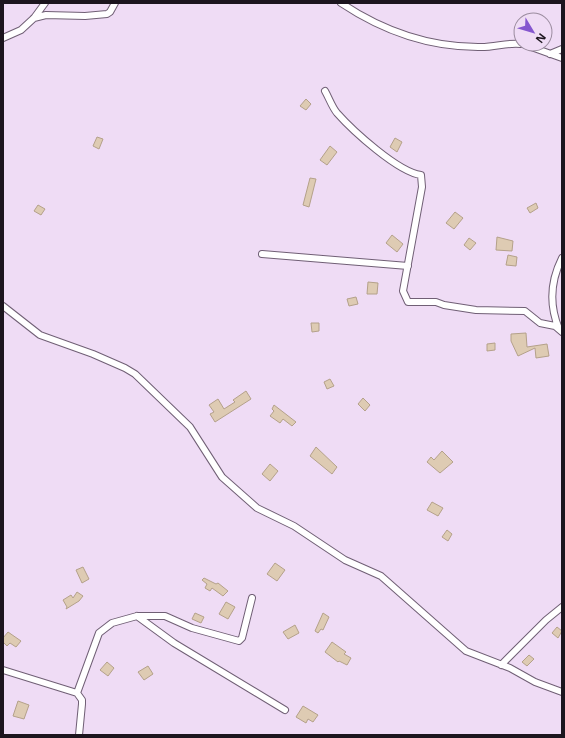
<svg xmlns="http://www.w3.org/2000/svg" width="565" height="738" viewBox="0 0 565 738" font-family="'Noto Sans',sans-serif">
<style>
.building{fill:#decbb3;stroke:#b4a18a}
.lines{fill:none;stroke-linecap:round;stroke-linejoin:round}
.minor-casing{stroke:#705f75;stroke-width:8}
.minor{stroke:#fff;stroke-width:6}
</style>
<rect width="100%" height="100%" fill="#efdcf5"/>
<!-- building -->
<path class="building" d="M306,99L311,104L306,110L300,106Z
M97,137L103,139L99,149L93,146Z
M395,138L402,142L397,152L390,147Z
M330,146L337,152L327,165L320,160Z
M310,178L316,179L309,207L303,205Z
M536,203L538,208L530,213L527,208Z
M38,205L45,209L41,215L34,211Z
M455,212L463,218L454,229L446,223Z
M392,235L403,244L397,252L386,243Z
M497,237L513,241L512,251L496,250Z
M469,238L476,243L470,250L464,245Z
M508,255L517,257L516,266L506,265Z
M368,282L378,283L377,294H367Z
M356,297L358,304L349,306L347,299Z
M311,323H319V331L312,332Z
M526,333L527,347L547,344L549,356L536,358L535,348L518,356L511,341V334Z
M495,343V350L487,351V344Z
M330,379L334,386L327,389L324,382Z
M246,391L251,399L215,422L210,414L214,412L209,405L218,399L224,409L235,402L233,400Z
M363,398L370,405L365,411L358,404Z
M274,405L296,422L292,426L283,419L280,423L270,416L274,411L272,409Z
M316,447L337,467L332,474L310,456Z
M442,451L453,462L440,473L427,462L431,457L434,460Z
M270,464L278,471L270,481L262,474Z
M432,502L443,508L438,516L427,510Z
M447,530L452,534L448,541L442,537Z
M275,563L285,570L277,581L267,574Z
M83,567L89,579L82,583L76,570Z
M204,578L216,584L218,583L228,591L223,596L212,588L210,591L205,588L207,584L202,580Z
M77,592L83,596L79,601L66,609L67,607L63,600L71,595L73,598Z
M226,602L235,607L228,619L219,614Z
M195,613L204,617L201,623L192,619Z
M323,613L329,617L323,630L321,629L318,633L315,631Z
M295,625L299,633L288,639L283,632Z
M557,627L562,631L558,638L552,633Z
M8,632L21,641L16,647L10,643L7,646L3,642V638Z
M332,642L346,652L344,654L351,658L347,665L339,661L338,662L325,652Z
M529,655L534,659L527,666L522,662Z
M107,662L114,668L108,676L100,670Z
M148,666L153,674L144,680L138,672Z
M18,701L29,705L24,719L13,716Z
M303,706L318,715L313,722L308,719L306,723L296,717Z"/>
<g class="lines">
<!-- minor casing -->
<g class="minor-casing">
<path id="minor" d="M341,3C383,31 428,47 478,47C493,48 508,42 521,44
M34,18L46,15L85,16L107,14L110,12L115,3
M3,38L21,30L34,18L45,3
M523,44L562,58
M550,54L562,49
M325,91C329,98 332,107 337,113C353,131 398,172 421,175L422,187L403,291L408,302H436L444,305L476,310L525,311L540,323L555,326L562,332
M262,254L408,266
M3,306L40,335L93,354L125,368L135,374L190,427L222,477L257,508L294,526L345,560L381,576L466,651L510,668L535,682L562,692
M559,329C549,305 550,282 562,258
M137,616L174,643L285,710
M501,665L546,620L562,607
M3,670L77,693L82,700V704L79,735
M77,693L99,633L112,623L137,616H165L192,628L239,641L242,638L252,598"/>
</g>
<!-- minor -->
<use href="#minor" class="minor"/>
</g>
<!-- border -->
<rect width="565" height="738" fill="none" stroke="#1c151e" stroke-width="8"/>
<!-- north arrow -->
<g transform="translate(533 32) rotate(128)"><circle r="19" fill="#efdcf5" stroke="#9b8c9f"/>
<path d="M0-3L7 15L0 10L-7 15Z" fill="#8556cf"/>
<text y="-6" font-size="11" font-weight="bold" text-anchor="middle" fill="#1c151e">N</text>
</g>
</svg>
